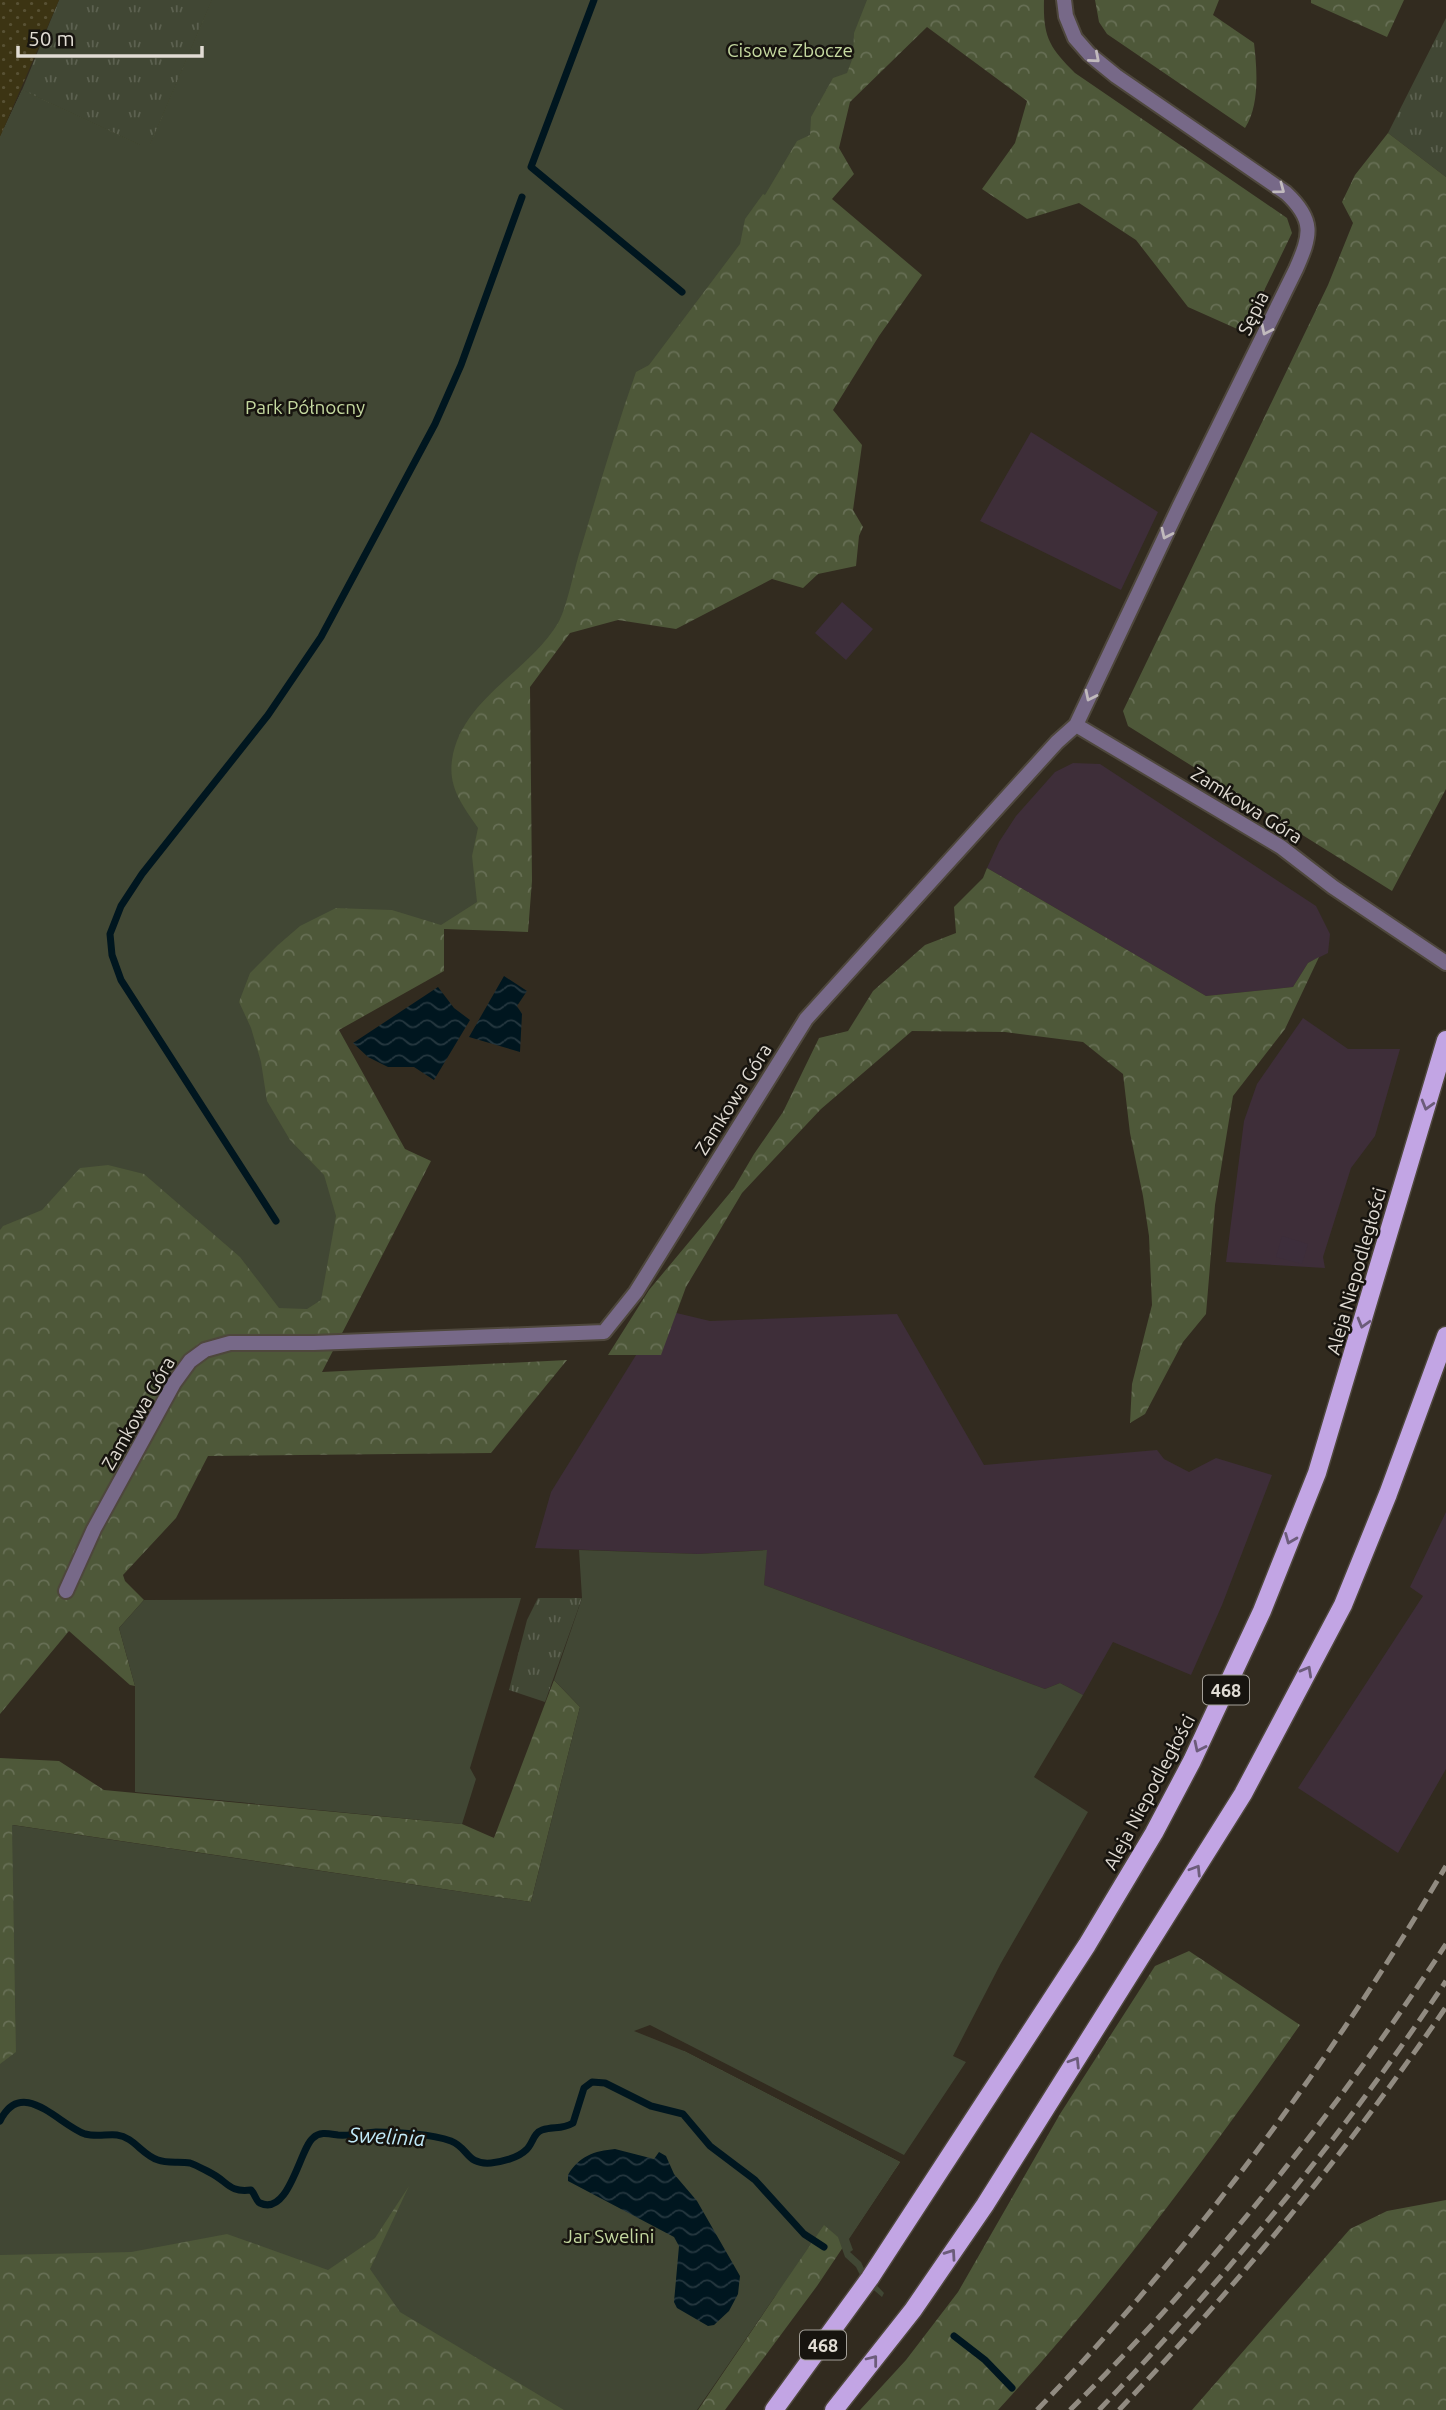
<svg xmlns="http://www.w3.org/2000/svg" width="1446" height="2410" viewBox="0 0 1446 2410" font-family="Ubuntu,sans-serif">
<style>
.commercial{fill:#3e2e39}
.industrial{fill:#3d2e3b}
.grass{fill:url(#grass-tufts)}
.forest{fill:url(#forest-crowns)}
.sand{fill:url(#sand-dots)}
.park{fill:#414734}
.water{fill:url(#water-waves)}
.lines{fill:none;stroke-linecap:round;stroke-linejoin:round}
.stream{stroke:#00161f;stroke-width:7}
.minor-casing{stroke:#4e473c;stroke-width:18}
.primary-casing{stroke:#4e473c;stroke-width:21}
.minor{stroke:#776988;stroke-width:14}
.primary{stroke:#c2a5e4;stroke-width:18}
.rail{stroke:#918b81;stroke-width:5;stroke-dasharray:14 7;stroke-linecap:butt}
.oneway{stroke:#c1babd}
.oneway2{stroke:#6c5c7a}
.labels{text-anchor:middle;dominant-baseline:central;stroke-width:5;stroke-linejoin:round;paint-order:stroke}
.shield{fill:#17140f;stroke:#a4a099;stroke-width:2}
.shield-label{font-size:18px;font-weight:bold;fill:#e1dcd4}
.park-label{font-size:19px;fill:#c5d9a0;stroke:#17140f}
.street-label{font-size:19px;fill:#e1dcd4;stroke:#17140f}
.water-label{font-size:21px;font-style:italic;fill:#c1ebfa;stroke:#17140f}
</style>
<defs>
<pattern id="grass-tufts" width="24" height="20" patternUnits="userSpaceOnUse" patternTransform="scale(1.75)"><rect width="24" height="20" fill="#414734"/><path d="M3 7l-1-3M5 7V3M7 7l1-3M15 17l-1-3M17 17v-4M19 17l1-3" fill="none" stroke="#5c6150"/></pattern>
<pattern id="forest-crowns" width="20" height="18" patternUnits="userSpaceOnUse" patternTransform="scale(1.75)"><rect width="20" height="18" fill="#4e5839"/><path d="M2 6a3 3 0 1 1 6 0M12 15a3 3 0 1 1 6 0" fill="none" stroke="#676f55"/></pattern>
<pattern id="sand-dots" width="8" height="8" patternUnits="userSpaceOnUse" patternTransform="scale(1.75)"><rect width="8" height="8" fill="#3c3413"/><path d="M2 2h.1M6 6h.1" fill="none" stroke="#585134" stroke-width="1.8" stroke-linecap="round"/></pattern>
<pattern id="water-waves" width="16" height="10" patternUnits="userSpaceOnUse" patternTransform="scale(1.75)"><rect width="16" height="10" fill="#00161f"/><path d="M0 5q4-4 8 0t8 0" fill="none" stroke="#25373f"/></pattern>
</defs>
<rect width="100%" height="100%" fill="#322b1f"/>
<!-- commercial -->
<path class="commercial" d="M1031,432L1158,512L1121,590L980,521Z
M1073,763L1100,764L1316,906L1330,934L1328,953L1308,963L1293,987L1206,996L987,868L999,842L1016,816L1055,772Z
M1303,1018L1348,1049H1400L1375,1136L1351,1168L1323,1257L1325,1268L1226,1262L1244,1121L1257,1084Z
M664,1310L710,1321L897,1314L984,1465L1157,1450L1164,1459L1189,1472L1216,1458L1272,1475L1222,1605L1191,1675L1113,1642L1083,1695L1060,1683L1045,1689L764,1585L766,1550L698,1554L535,1548L551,1492Z
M1446,1512V1769L1398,1853L1298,1788L1423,1596L1410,1587Z"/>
<!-- industrial -->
<path class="industrial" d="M842,602L873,629L846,660L815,633Z
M1282,1236L1308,1244L1302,1264L1276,1257Z"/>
<!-- grass -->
<path class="grass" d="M59,0H212L150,145H140L22,90Z
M1446,18V177L1388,133Z
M538,1598H582L545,1702L509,1690L527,1620Z"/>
<!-- forest -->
<path class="forest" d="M212,0H1044C1043,37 1049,47 1075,73L1287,218L1292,233L1244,332L1188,307L1136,240L1079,203L1027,219L982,189L1015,143L1027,101L927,27L850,102L839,148L854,174L832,199L922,275L879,336L833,410L862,445L853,510L863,527L859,536L856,566L818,574L803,588L772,579L676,629L618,620L570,633L530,687L532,881L528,932L444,929V971L339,1030L405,1149L431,1161L322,1372L567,1360L491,1453L208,1456L176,1518L123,1575L125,1581L144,1600L119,1628L135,1686L130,1685L69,1631L0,1714V137L22,90L140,145H150Z
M1095,0H1219L1213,15L1254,43C1257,69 1260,105 1245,128L1107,34L1099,22Z
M1311,0H1404L1387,37L1311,3Z
M1388,133L1446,177V789L1392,891L1128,726L1123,711L1328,285L1353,223L1342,202L1355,175Z
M987,868L1206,996L1293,987L1308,963L1319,957L1285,1029L1233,1096L1215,1205L1206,1314L1183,1342L1145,1414L1130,1423L1132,1384L1152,1305L1149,1236L1143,1196L1130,1133L1123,1074L1083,1042L1005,1032L912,1031L821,1109L742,1193L686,1287L661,1355H608L649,1290L734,1188L754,1154L783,1112L819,1038L848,1031L873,991L925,945L956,933L954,907L983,878Z
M554,1680L580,1707L531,1902L13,1825L16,2025L584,2049L684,2051L900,2162L817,2286L725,2410H698L778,2292L683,2410H0V1758L59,1761L104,1790L462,1824L494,1838Z
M1189,1951L1300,2025C1206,2158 1109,2290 998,2410H860L906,2360L958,2292L1060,2114L1155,1966Z
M1446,2200V2410H1192L1350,2229L1387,2211Z"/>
<!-- sand -->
<path class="sand" d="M0,0H59L0,137Z"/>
<!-- park -->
<path class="park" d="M212,0H867L854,33L853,57L847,73L833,78L811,117L810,135L797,141L765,195L763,194L745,219L740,244L649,365L636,372C615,431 598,491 580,551C574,569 567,608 558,623C529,672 461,699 452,760C448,788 463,806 478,828L472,856L477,902L441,925L392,910L336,908L300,926L278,945L250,973L239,1002L251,1028L261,1062L267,1101L290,1140L324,1175L336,1216L321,1300L307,1309L279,1308L240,1257L144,1174L108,1165L80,1168L42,1210L3,1226L0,1230V137L22,90L140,145H150Z
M579,1550L698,1554L767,1550L764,1585L1045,1689L1060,1683L1083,1695L1034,1777L1088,1812L1001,1963L953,2056L966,2062L904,2155L650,2025L634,2031L684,2051L900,2162L849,2239L853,2250L850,2252L861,2262L867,2275L884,2293L882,2297L863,2281L856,2267L845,2257L838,2237L824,2225L697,2410H564L400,2312L370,2269L409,2186L375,2238L328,2270L227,2234L131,2252L0,2255V2064L16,2052L12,1825L531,1902L580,1707L554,1680L582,1598Z
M521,1598L470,1768L476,1779L462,1824L135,1792V1686L119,1628L144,1600Z"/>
<!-- water -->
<path class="water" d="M504,976L527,991L517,1006L522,1014L520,1052L469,1037Z
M438,987L454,1008L470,1020L434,1080L414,1067H388L368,1057L353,1043Z
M615,2149L654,2159L659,2152L666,2156L674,2174L697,2201L740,2276L738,2294L729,2311L714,2325L708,2326L677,2308L674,2302L679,2246L674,2237L568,2181V2175C579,2156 594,2151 615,2149Z"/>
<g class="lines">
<!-- stream -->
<path class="stream" d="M594,0L531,167L682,292
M276,1221L121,980L112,955L110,934L121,906L142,874L268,715L321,637L435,424L461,365L522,197
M0,2121C22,2076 59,2125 85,2134C96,2137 107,2134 117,2135C134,2137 142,2155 158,2160C168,2164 179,2161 190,2163C196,2165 203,2169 209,2172C228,2181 228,2193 251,2190C255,2194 256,2201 260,2203C289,2217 300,2148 313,2138C320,2131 330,2134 338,2135C351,2136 364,2133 376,2132C397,2132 432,2134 451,2141C469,2148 466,2165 491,2163C501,2162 518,2158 526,2150C533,2144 533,2133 542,2130C554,2126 561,2130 573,2123L584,2088L592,2082L605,2083L651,2106L683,2114L710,2146L755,2180L804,2234L824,2247
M954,2336L985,2360L1012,2388"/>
<!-- minor casing -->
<g class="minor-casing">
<path id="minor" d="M1076,725L1281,847L1333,887L1446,963
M66,1591L94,1529L174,1383L190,1361L205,1350L230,1343H314L604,1332L636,1292L806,1019L1057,742L1076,725L1179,507L1296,269C1311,235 1315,220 1286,193L1116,76L1089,54L1075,38L1066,16L1064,0"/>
</g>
<!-- primary casing -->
<g class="primary-casing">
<path id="primary" d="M774,2410L870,2278L1087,1945L1154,1833L1192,1761L1262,1611L1317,1473L1446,1040
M834,2410L913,2310L985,2205L1243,1794L1343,1605L1388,1494L1446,1336"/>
</g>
<!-- minor -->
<use href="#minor" class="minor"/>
<!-- primary -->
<use href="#primary" class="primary"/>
<!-- rail -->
<path class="rail" d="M1037,2410C1195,2246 1331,2062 1446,1866
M1070,2410C1212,2269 1337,2111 1446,1944
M1099,2410C1226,2277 1344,2135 1446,1981
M1119,2410C1239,2284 1348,2150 1446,2007"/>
</g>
<!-- one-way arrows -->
<defs><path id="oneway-chevron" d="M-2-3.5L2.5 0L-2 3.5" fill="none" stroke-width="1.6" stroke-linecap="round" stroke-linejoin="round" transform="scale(1.75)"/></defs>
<g class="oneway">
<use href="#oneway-chevron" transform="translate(1095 58) rotate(41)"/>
<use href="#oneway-chevron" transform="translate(1280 189) rotate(37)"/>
<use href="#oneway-chevron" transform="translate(1266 330) rotate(116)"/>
<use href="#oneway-chevron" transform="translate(1166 534) rotate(115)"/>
<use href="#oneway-chevron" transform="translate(1090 696) rotate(116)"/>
</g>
<g class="oneway2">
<use href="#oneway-chevron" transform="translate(1427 1105) rotate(106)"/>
<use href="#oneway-chevron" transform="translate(1363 1323) rotate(106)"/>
<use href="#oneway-chevron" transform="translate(1290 1539) rotate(112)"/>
<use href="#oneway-chevron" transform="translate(1307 1671) rotate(-61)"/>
<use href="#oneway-chevron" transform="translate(1199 1747) rotate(116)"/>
<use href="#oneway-chevron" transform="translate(1196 1870) rotate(-58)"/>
<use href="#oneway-chevron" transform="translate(1075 2062) rotate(-58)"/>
<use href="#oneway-chevron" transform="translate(951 2254) rotate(-55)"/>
<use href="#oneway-chevron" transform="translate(873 2360) rotate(-52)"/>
</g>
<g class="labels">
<!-- shield labels -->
<g class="shield">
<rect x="1203" y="1675.5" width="46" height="29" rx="5"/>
<rect x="800" y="2330.5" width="46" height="29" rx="5"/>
</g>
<g class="shield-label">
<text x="1226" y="1690">468</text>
<text x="823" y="2345">468</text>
</g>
<!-- park labels -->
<g class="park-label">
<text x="790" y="50">Cisowe Zbocze</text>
<text x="305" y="407">Park Północny</text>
<text x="609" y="2236">Jar Swelini</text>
</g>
<!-- street labels -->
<g class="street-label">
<text transform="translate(1253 313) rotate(-64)">Sępia</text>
<text transform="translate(1247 805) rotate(32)">Zamkowa Góra</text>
<text transform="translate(733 1099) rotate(-58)">Zamkowa Góra</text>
<text transform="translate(1356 1271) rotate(-74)">Aleja Niepodległości</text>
<text transform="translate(138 1413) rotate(-60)">Zamkowa Góra</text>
<text transform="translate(1149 1792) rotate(-62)">Aleja Niepodległości</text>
</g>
<!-- water labels -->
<g class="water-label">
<text transform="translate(387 2136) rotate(3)">Swelinia</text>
</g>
</g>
<!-- scale -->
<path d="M18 46v10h184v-10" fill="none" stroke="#e1dcd4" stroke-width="3.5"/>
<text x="28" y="46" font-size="21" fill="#e1dcd4" stroke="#17140f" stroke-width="5" paint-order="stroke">50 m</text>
</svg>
